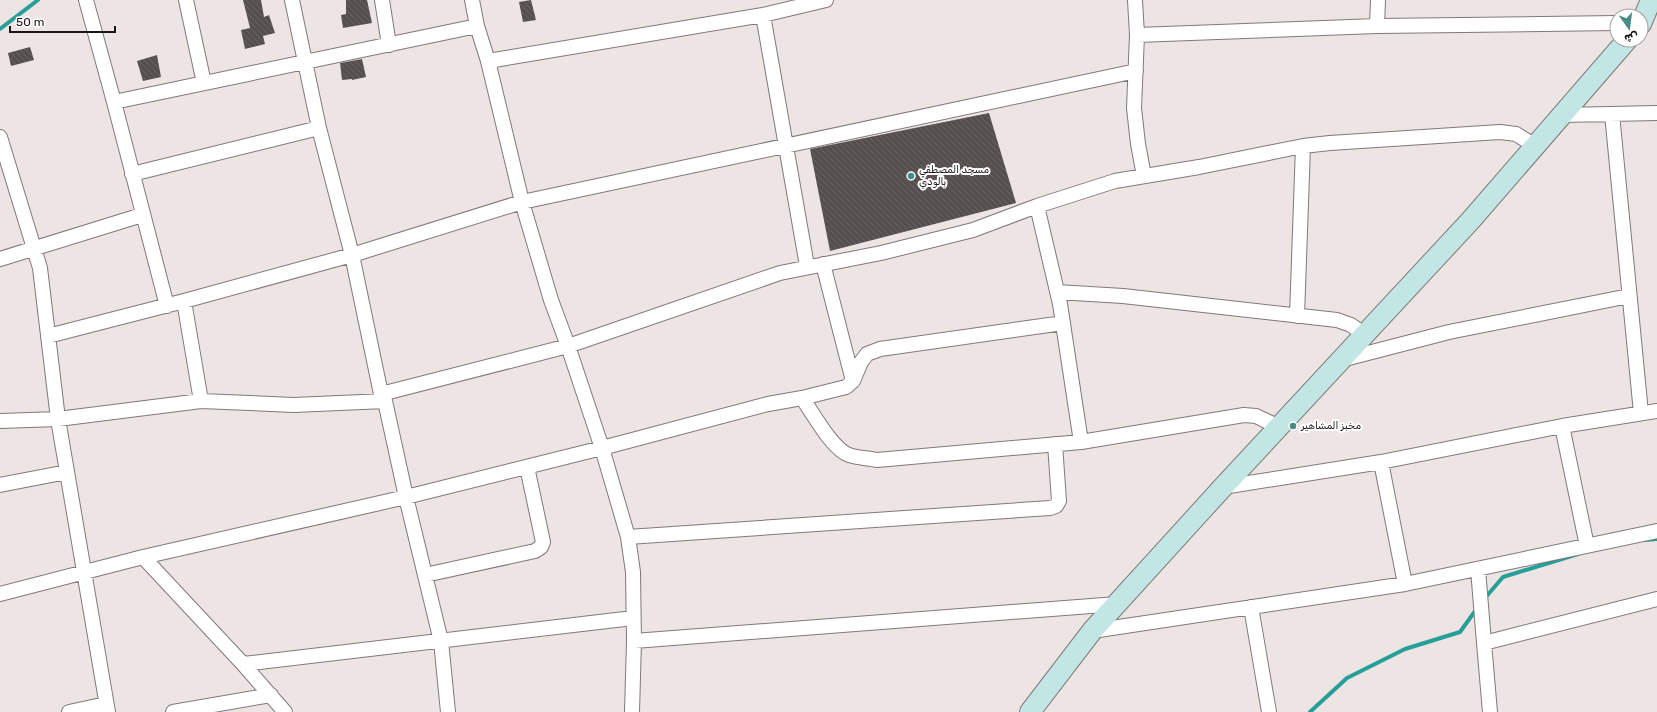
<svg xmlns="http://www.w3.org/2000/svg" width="1657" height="712" viewBox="0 0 1657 712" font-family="Rubik,Vazirmatn,sans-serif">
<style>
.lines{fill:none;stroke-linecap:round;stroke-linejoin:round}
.stream{stroke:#269f98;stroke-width:4}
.building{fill:url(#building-back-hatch)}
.street-casing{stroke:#817979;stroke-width:16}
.secondary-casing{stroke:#817979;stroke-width:22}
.street{stroke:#fff;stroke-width:14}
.secondary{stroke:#c1e6e4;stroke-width:20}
.poi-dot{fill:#458c87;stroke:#fff;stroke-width:1.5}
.labels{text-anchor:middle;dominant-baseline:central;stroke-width:4;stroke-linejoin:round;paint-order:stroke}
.poi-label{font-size:10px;fill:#1a1616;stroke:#fff;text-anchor:start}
</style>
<defs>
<pattern id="building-back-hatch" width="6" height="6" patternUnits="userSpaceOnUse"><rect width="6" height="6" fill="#564f4f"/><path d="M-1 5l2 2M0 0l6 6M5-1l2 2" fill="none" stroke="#6a6464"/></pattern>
</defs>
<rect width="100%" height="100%" fill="#ede4e4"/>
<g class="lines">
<!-- stream -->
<path class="stream" d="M0,29L38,0
M1645,540L1657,539
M1485,598L1503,577L1578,554
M1310,712L1347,678L1405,649L1460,632L1478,607"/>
</g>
<!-- building -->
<path class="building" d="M243,0H261L264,17L269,15L275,33L263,36L265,44L245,49L241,30L250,28Z
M346,0H367L372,23L343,28L341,15L346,14Z
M531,0L536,20L523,22L519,2Z
M30,47L34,60L11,66L8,53Z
M157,55L161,77L143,81L137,61Z
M362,59L366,77L352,80V79L342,80L340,63Z
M989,113L1016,203L830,251L810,149Z"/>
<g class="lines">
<!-- street casing -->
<g class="street-casing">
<path id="street" d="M86,0L114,102L167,306
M186,0L204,83
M292,0L319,128L352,255L381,394L385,401L406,497L441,641L448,712
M382,0L389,45
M472,0L477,26L488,61L522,202L551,300L568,346L602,448L628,537L633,572L634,641L632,712
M1135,0L1137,35L1377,26L1617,23
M763,15L807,266
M1377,26L1378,0
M1137,35L1134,108L1138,144L1144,176
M488,61L763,15L826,0
M114,102L477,26
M1612,114L1641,413
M1562,115L1657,113
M0,137L40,268L58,419L108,712
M132,174L319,128
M1037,206L1060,304L1081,442
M0,259L142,215
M823,264L853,381
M1057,292L1123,296L1337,320L1351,325L1365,335
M184,301L201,401
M1297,316L1303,146
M48,336L184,301L352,255L522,202L1136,71
M1341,360L1449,332L1629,296
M381,394L568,346L780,273L881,253L973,230L1037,206L1115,181L1199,167L1303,146L1330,143L1500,132L1516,134L1535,146
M802,398C813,413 832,449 849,455C858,458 868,458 877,460L1081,442L1244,415L1256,416L1279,427
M0,421L58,419L201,401L294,405L385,401
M1562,426L1587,546
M1381,462L1405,584
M0,485L67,472
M1223,487L1381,462L1562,426L1657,411
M628,537L1050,508L1056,506L1059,501L1055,444
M143,557L406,497L602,448L768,404L802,398L846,387L853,381L861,362L867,354L880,349L1063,323
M1478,569L1484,643
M425,575L535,551L541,547L543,542L527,467
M0,594L143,557L243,664L285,712
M1251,607L1269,712
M1092,631L1405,584L1657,531
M634,641L1117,604
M243,664L633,618
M69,712L106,704
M173,712L271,695
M1490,712L1484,643L1657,599"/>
</g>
<!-- secondary casing -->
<g class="secondary-casing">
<path id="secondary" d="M1641,24L1651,0
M1030,712L1092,631L1223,487L1471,220L1627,40"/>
</g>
<!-- street -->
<use href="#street" class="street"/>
<!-- secondary -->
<use href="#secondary" class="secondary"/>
</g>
<!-- markers -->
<g class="poi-dot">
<circle cx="911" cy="176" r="4"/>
<circle cx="1293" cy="426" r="4"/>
</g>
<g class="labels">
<!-- poi labels -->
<g class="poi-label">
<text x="919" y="170">مسجد المصطفي<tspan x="919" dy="12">بالودي</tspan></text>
<text x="1301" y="426">مخبز المشاهير</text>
</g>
</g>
<!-- north arrow -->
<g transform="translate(1629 28) rotate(166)"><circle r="19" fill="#ffffff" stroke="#a3a2a2"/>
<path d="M0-3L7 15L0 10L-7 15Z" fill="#458c87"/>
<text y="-6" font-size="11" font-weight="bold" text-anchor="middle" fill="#1a1616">ش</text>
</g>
<!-- scale -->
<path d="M10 26v6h105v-6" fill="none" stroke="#1a1616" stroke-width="2"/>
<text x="16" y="26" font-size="12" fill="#1a1616" stroke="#ffffff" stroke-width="3" paint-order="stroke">50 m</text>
</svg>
